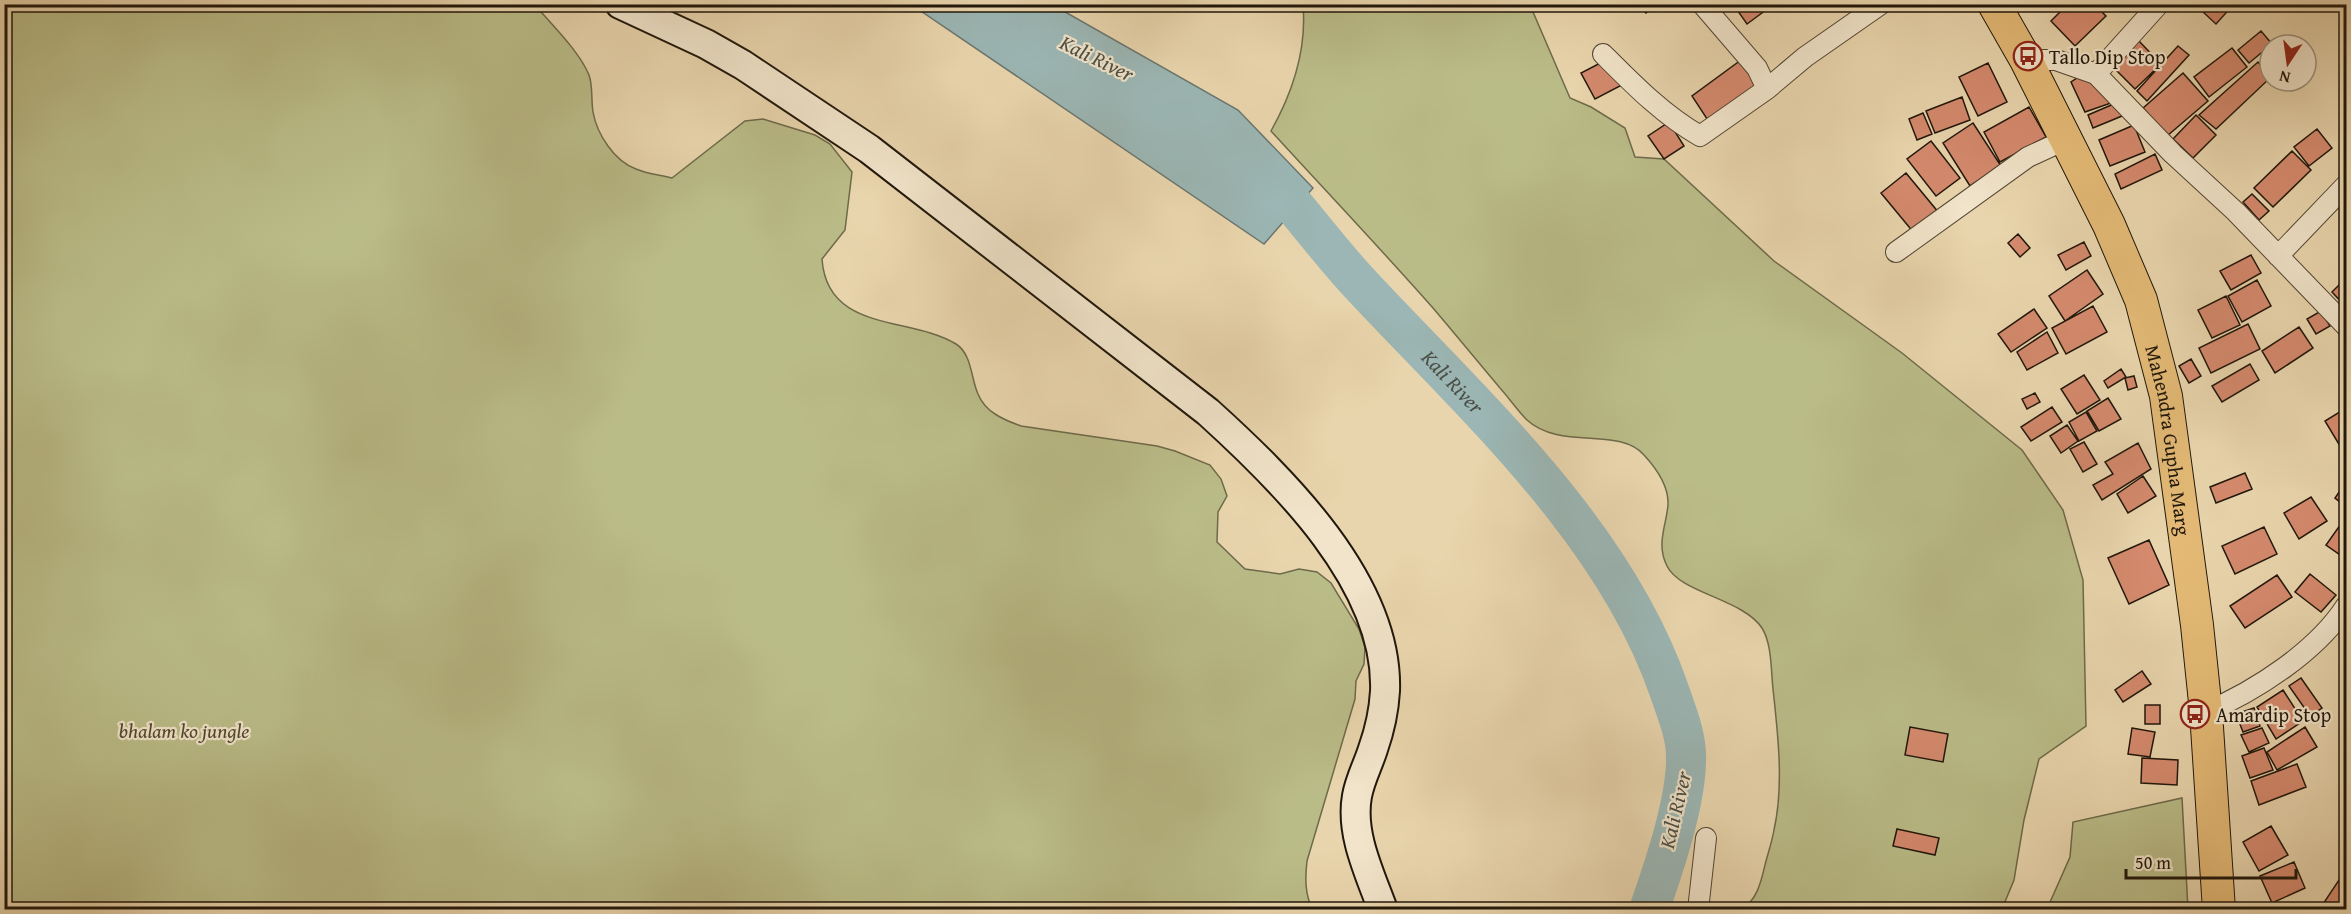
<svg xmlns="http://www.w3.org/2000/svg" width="2351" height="914" viewBox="0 0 2351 914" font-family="'Gentium Book Plus',serif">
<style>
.green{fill:#babc88;stroke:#6d6a4a;stroke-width:1.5}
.water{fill:#9bb6b4;stroke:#6a7670;stroke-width:1.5}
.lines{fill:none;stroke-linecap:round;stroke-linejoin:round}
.river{stroke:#9bb6b4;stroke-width:40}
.building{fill:#d58a6e;stroke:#20170b;stroke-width:1.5}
.minor-casing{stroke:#524634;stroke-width:22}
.secondary-casing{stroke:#20170b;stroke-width:32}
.primary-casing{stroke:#20170b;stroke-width:34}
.minor{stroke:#f1e4ca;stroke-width:20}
.secondary{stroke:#f1e4ca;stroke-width:28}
.primary{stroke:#e4ba76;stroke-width:32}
.labels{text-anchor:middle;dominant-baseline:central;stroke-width:4.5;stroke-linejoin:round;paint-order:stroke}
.poi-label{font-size:20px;fill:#20170b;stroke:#f1e4ca;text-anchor:start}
.street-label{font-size:20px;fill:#20170b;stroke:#f1e4ca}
.park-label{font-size:20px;font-style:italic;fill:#4e4930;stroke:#f1e4ca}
.water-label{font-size:21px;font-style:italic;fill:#4b4f46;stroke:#f1e4ca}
</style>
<rect width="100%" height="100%" fill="#e9d5ad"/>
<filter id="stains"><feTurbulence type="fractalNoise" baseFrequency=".00333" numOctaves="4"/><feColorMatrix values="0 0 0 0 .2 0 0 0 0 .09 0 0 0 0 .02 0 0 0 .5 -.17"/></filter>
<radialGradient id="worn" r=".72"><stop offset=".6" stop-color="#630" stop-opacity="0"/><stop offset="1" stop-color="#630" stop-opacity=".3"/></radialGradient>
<!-- green -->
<path class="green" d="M5,4L535,5C552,25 579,51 589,75C593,86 591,100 593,112C597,134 614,161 636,169C647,174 661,175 672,178L745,121L763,119L815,135L830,144L852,172L845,230L822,259C827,333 911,316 956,344C972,354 971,379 978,394C985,412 1004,420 1021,426L1157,446L1175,451L1210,465L1221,479L1227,496L1218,512L1217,542L1245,569L1280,574L1299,569L1317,572L1331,583L1359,629L1365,647L1364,664L1356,681L1355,699L1307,861C1305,879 1305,893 1312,909H5Z
M1303,5H1530L1570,98L1591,107L1625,128L1635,157L1664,159L1774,261L1902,353L2022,450L2063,510L2083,580L2086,726L2039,759L2024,820L2014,880L2002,909H1742C1757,900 1761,882 1765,865C1768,853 1772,842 1774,830C1784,785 1778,735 1773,689C1771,671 1772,644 1762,628C1743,599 1680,593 1667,566C1656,544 1666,527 1668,505C1669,487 1656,468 1644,455C1619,426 1561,451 1527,420C1518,411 1509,398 1500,388C1478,362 1456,335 1433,308C1380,248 1325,190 1271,131C1293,92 1307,51 1303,5Z
M2182,798L2188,909H2047L2070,857L2073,822Z"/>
<!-- water -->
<path class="water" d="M912,5H1053L1238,110L1313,188L1264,244Z"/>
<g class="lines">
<!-- river -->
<path class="river" id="s1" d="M1259,166C1295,203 1326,248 1362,286C1475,407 1614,531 1669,690C1676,711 1686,734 1686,756C1687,800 1664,867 1649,910"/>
</g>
<!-- building -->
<path class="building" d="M1637,4H1655L1646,13Z
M1733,4H1774L1747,24Z
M2068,4H2094L2106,16L2075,46L2051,21Z
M2208,4H2234L2216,24L2202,11Z
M2261,31L2272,44L2249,63L2238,50Z
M2138,40L2161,64L2135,89L2112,66Z
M2178,46L2189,55L2147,101L2137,91Z
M2232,48L2247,67L2209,97L2194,77Z
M1606,60L1620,86L1595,99L1581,73Z
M1741,60L1761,87L1711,125L1692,96Z
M2258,62L2270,76V78L2216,129L2199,115Z
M1988,63L2007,102L1978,116L1959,77Z
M2183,73L2208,101L2167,136L2143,108Z
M2083,74L2111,103L2085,112L2071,82Z
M1962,97L1970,120L1935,133L1926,111Z
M2116,103L2122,116L2093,128L2088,115Z
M2029,107L2046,137L2000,162L1984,132Z
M1923,113L1932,134L1917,140L1909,119Z
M2196,115L2216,135L2193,158L2173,139Z
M1669,122L1684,146L1664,159L1648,136Z
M1973,123L2001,166L1970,186L1943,143Z
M2134,125L2145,152L2110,166L2099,140Z
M2317,129L2332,148L2309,166L2294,147Z
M1931,141L1960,178L1936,196L1907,159Z
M2292,151L2311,170L2273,207L2254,188Z
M2155,154L2162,170L2121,189L2115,174Z
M1906,173L1939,213L1914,233L1881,193Z
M2252,194L2269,211L2259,220L2243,202Z
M2018,234L2030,248L2020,257L2008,243Z
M2084,242L2091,256L2066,270L2058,255Z
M2251,255L2261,273L2231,290L2220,271Z
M2087,270L2103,294L2065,321L2049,296Z
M2257,280L2271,306L2242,322L2228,296Z
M2340,284L2346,291V307L2332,292Z
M2226,296L2240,325L2212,338L2198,310Z
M2093,306L2107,332L2066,354L2052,328Z
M2034,309L2047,328L2011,352L1998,334Z
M2321,311L2330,326L2316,334L2307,319Z
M2248,324L2260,349L2211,373L2199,348Z
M2299,327L2313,348L2275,373L2262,351Z
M2047,332L2058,353L2027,370L2017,352Z
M2191,359L2201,376L2189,383L2179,366Z
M2250,364L2259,380L2222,402L2212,386Z
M2121,369L2126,377L2108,388L2104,381Z
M2084,375L2100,400L2077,414L2061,389Z
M2134,376L2137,387L2128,390L2125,378Z
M2035,393L2040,402L2027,409L2022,399Z
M2108,398L2121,419L2099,431L2087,411Z
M2052,407L2062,422L2031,441L2021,427Z
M2346,408V449L2343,451L2325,421Z
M2086,412L2097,431L2079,441L2069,422Z
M2067,425L2078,441L2061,453L2050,436Z
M2084,442L2097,464L2083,472L2070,449Z
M2138,443L2151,469L2102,500L2093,485L2113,474L2105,462Z
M2245,473L2252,489L2216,503L2210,487Z
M2143,476L2156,496L2128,513L2117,494Z
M2346,482V504L2345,506L2335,498Z
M2311,497L2327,521L2299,539L2284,513Z
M2343,521L2346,523V559L2326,545Z
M2264,527L2277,554L2235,574L2222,546Z
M2149,540L2169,585L2129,604L2108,558Z
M2310,574L2336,595L2321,612L2295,592Z
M2277,575L2292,597L2245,628L2230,606Z
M2142,671L2151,684L2123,702L2115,690Z
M2301,678L2322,708L2310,716L2289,686Z
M2283,690L2303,721L2276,739L2257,707Z
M2145,705H2160V724H2145Z
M2254,708L2260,726L2243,732L2236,714Z
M1910,727L1948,734L1943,762L1905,755Z
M2305,727L2317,747L2277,770L2267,752Z
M2132,728L2155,732L2150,757L2128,754Z
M2262,728L2269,743L2249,752L2241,735Z
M2264,748L2273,770L2250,778L2242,756Z
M2142,758L2178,760L2177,785L2141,783Z
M2297,764L2306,787L2259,805L2251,781Z
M2271,826L2288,855L2259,871L2243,842Z
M1897,829L1939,838L1935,855L1893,846Z
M2294,862L2305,888L2272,903L2260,876Z
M2343,874L2346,876V910H2331L2323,904Z"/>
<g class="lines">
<!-- minor casing -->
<g class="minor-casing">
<path id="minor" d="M1702,4L1757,68L1767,89L1805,57L1881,4
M1603,54C1632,83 1663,115 1700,136L1767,89
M2026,60H2056L2096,74L2173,154L2236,212L2346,326
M2096,74L2159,4
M1896,252L2028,157L2065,140
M2278,256L2346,185
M2206,712C2256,691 2317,651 2346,606
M1698,910L1706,838"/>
</g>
<!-- secondary casing -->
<g class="secondary-casing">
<path id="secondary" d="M620,4L706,44L743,65L869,149L1208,412C1282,479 1389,583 1385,691C1384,709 1379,732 1373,749C1368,765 1360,779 1357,796C1350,834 1370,874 1383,910"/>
</g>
<!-- primary casing -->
<g class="primary-casing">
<g id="primary">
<path id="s2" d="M1994,4L2026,60L2109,225L2141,300L2166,396L2197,625L2206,712L2219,910"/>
</g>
</g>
<!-- minor -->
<use href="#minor" class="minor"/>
<!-- secondary -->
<use href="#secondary" class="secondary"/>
<!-- primary -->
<use href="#primary" class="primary"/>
</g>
<!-- icons -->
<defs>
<g id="bus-ring" transform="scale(1.5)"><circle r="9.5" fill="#f1e4ca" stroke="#8f2418" stroke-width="1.5"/><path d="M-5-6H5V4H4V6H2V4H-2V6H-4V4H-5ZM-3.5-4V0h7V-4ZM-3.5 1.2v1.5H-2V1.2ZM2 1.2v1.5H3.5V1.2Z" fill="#8f2418"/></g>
</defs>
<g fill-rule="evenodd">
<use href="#bus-ring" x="2028" y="56"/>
<use href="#bus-ring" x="2195" y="714"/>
</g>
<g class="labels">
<!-- poi labels -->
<g class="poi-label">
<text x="2049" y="56">Tallo Dip Stop</text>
<text x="2216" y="714">Amardip Stop</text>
</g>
<!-- street labels -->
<g class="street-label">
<text stroke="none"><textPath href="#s2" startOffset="474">Mahendra Gupha Marg</textPath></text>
</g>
<!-- park labels -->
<g class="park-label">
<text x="184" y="730">bhalam ko jungle</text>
</g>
<!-- water labels -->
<g class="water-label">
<text transform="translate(1097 58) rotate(26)">Kali River</text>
<text stroke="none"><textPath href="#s1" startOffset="290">Kali River</textPath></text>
<text transform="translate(1675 810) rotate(-77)">Kali River</text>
</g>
</g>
<!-- margin -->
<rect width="2351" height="914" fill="none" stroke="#e9d5ad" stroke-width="24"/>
<rect x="6" y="6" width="2339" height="902" fill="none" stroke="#20170b" stroke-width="3"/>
<rect x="12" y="12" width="2327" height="890" fill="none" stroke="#20170b" stroke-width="1.5"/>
<!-- north arrow -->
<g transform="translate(2288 63) rotate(193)"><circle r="28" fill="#f1e4ca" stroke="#9d927e" stroke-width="1.5"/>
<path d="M0-4.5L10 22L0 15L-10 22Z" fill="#8f2418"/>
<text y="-9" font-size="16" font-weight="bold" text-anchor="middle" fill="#20170b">N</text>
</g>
<!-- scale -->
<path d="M2126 869v9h170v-9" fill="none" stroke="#20170b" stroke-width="3"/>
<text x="2135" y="869" font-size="18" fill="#20170b" stroke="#f1e4ca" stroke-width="4.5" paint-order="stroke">50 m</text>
<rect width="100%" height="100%" filter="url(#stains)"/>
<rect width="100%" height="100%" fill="url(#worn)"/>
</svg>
